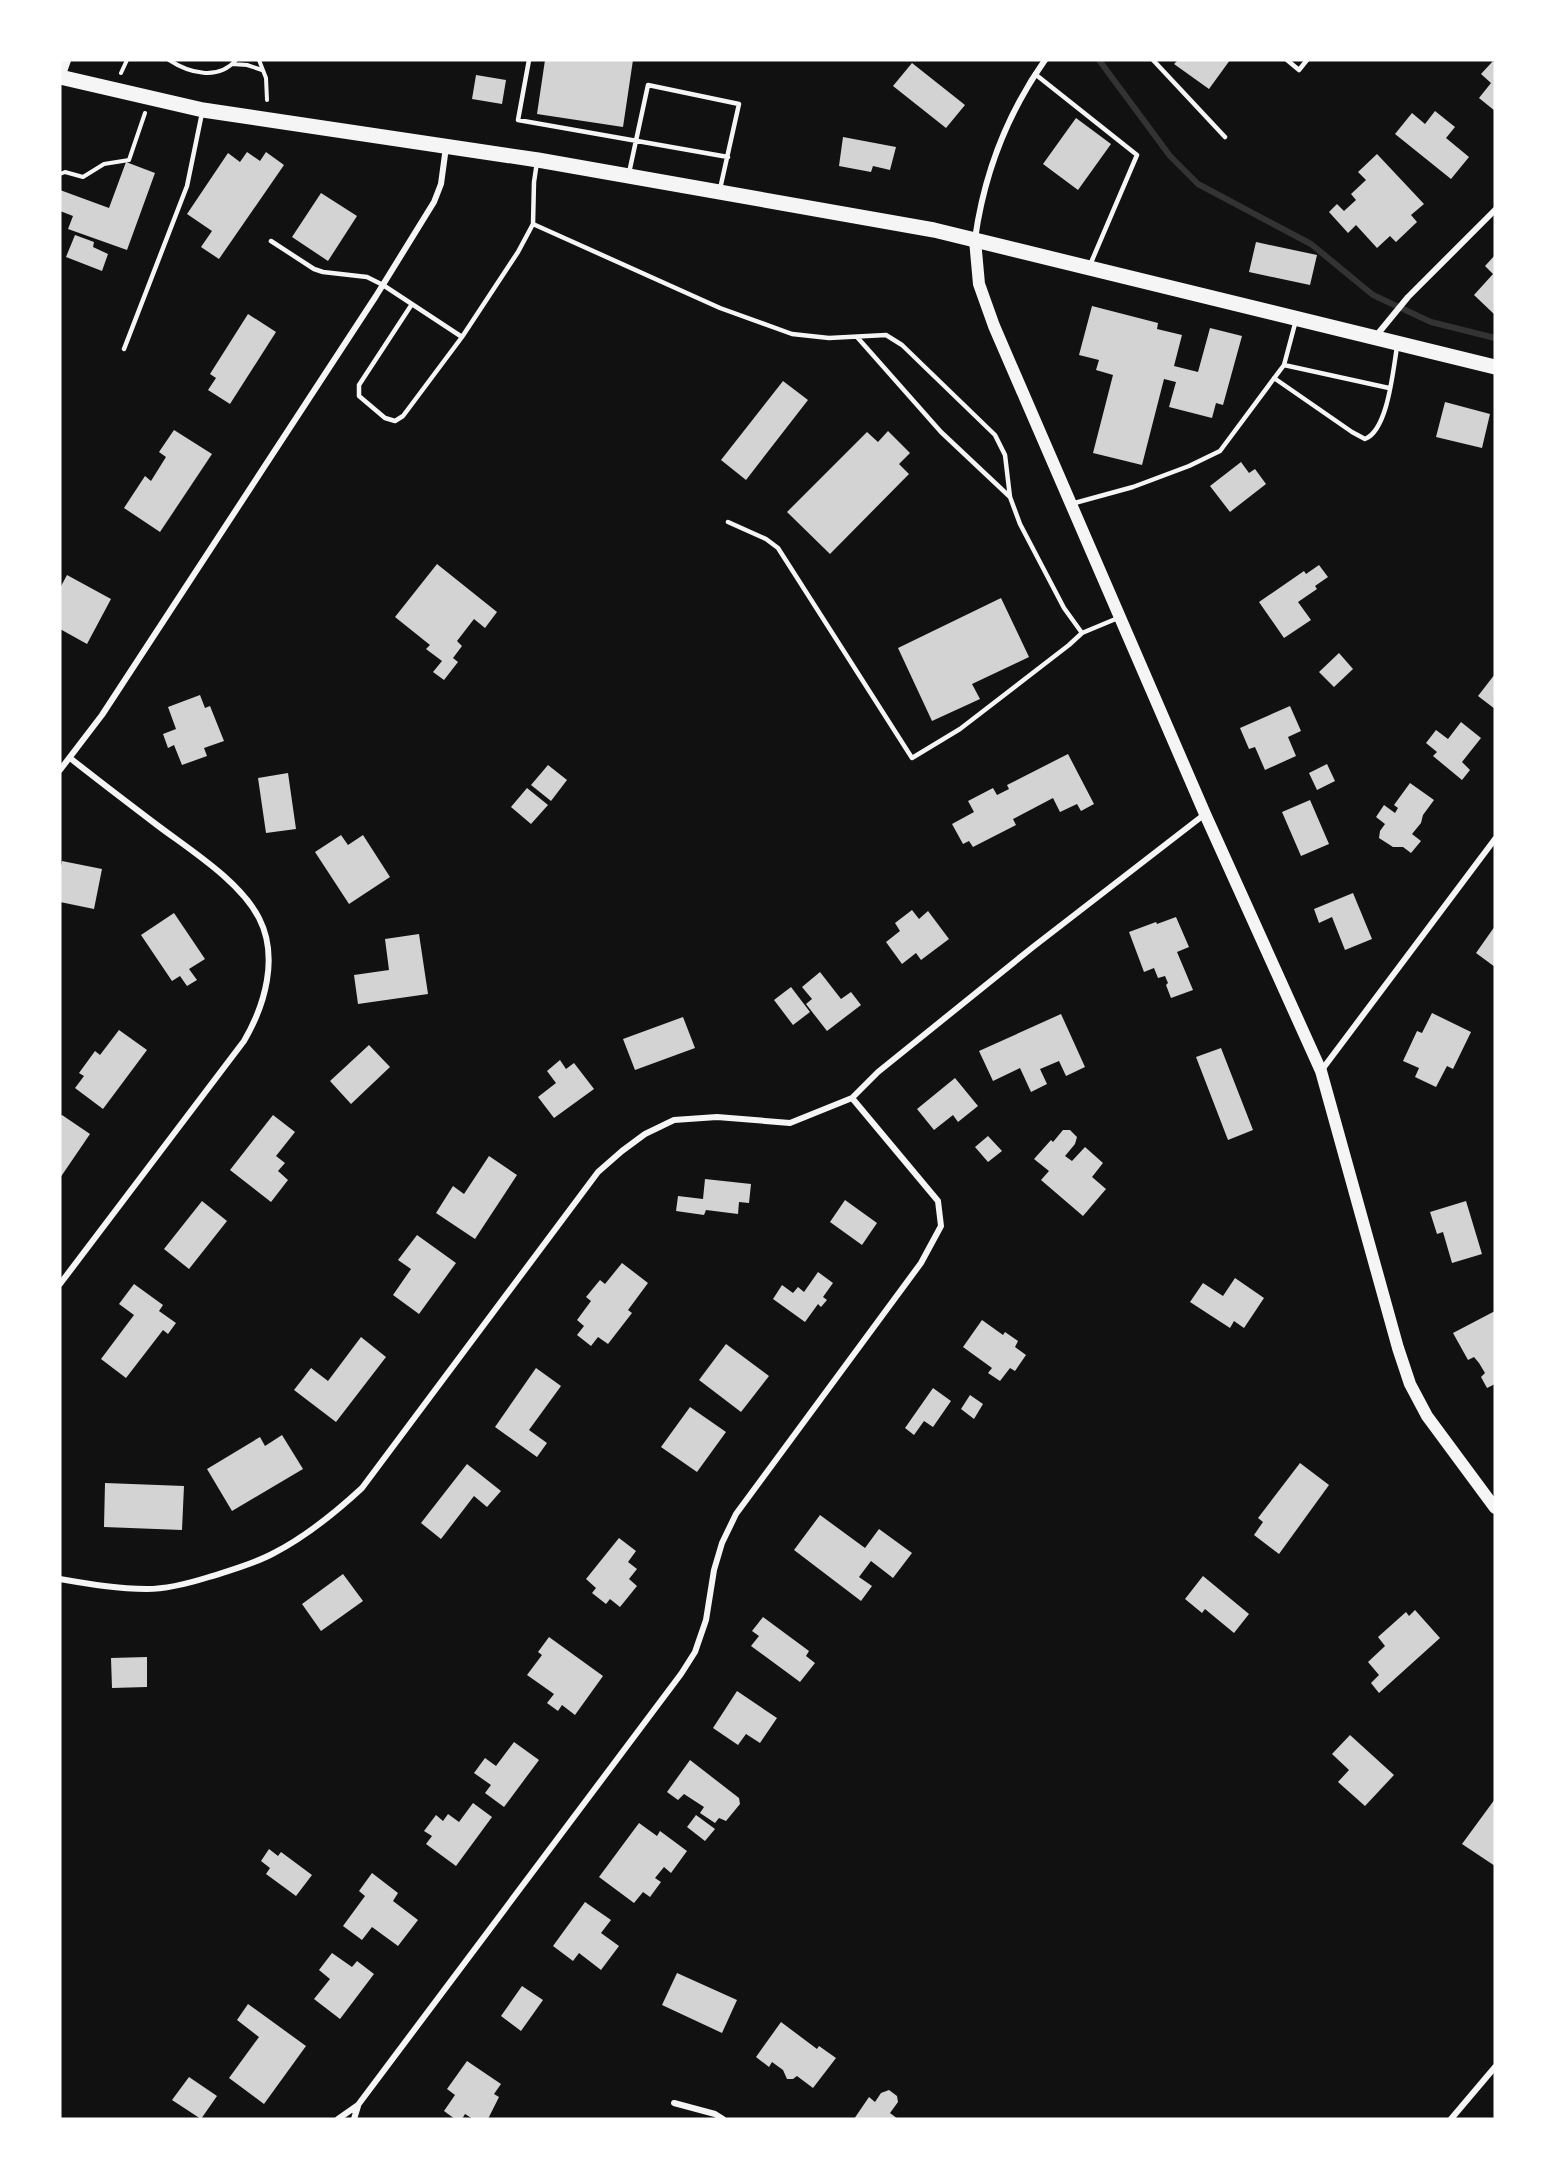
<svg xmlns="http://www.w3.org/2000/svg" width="1555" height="2179" viewBox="0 0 1555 2179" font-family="'Asap Condensed',sans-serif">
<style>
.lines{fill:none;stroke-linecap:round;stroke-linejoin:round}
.stream{stroke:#333;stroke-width:6}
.building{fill:#d3d3d3}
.path{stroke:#f5f5f5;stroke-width:4}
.service{stroke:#f5f5f5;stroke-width:4.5}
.minor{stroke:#f5f5f5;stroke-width:6}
.secondary{stroke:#f5f5f5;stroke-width:12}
.primary{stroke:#f5f5f5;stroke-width:15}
</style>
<rect width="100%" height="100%" fill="#111"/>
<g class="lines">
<!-- stream -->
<path class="stream" d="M1099,60L1170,156L1198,184L1311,244L1373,295L1431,322L1495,338"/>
</g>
<!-- building -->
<path class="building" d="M545,60H633L623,127L537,114Z
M1178,60H1230L1209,89L1174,64Z
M1493,61L1495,63V111L1479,98L1491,83L1481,74Z
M912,63L965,105L946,128L893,86Z
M476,75L506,80L502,104L472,99Z
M1435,111L1455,127L1446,138L1469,157L1451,179L1395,134L1412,113L1425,124Z
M1076,118L1111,144L1078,190L1043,164Z
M843,137L896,147L890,170L873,166L871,172L839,166Z
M247,152L260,161L266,152L284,165L219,259L201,247L212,231L187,214L228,153L240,162Z
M1377,154L1424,204L1411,215L1417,222L1396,242L1390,236L1377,248L1356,225L1348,233L1329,212L1337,204L1344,211L1356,200L1351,194L1366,180L1358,172Z
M126,162L155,173L127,250L68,229L73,216L60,211V190L109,208Z
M321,193L357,216L328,261L292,237Z
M75,235L94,242L93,247L108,254L102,271L66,257Z
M1256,242L1317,255L1310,285L1249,272Z
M1495,255V315L1474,295L1493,274L1485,266Z
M1092,306L1158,323L1157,329L1182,335L1174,366L1198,372L1210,328L1242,336L1223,405L1216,403L1212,418L1169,407L1176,382L1164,379L1142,465L1093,453L1113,375L1096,370L1099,360L1079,355Z
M248,314L276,332L230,404L208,390L216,378L210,374Z
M783,381L808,400L746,480L721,460Z
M1445,402L1490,414L1482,448L1436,437Z
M174,430L212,454L160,532L124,508L145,476L151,481L166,457L159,452Z
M888,431L910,453L899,464L909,474L830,554L787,512L867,432L878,442Z
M1241,462L1249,473L1255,469L1266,484L1230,512L1210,486Z
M437,564L497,612L485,628L474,619L457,641L462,646L453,658L458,662L444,680L433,672L442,661L426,649L430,645L395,617Z
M1319,565L1328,577L1315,586L1317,589L1298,602L1311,620L1284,638L1259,602L1304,571L1306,574Z
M67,575L111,599L87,644L60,629V588Z
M1001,598L1029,657L972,684L980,699L932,721L898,648Z
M1339,653L1353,669L1334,687L1319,672Z
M1495,674V709L1478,696Z
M200,695L205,708L210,706L224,741L204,748L207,756L182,765L174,745L168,748L163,734L176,729L168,707Z
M1290,706L1301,731L1288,737L1296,756L1265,770L1255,747L1249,749L1240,728Z
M1461,722L1481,738L1462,762L1470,770L1462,780L1433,756L1437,752L1426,743L1436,730L1448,739Z
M1068,754L1094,804L1081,811L1077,804L1060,812L1053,798L1013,819L1016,825L973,847L969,841L963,844L952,824L974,812L968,801L993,788L997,795L1009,789L1007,785Z
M1327,764L1335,781L1317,790L1309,773Z
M548,765L567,780L551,801L531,785Z
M288,773L296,829L266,833L258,778Z
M1410,783L1434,800L1423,815L1421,823L1412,834L1421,841L1411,853L1403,847H1393L1379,838L1380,831L1385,824L1376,817L1384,805L1395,813L1398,808L1394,805Z
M527,788L548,805L531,824L511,807Z
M1310,800L1329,844L1301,856L1282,812Z
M341,835L348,845L363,835L390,877L349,904L315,852Z
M62,861L102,869L94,909L60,902V871Z
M1353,893L1372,939L1345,950L1332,917L1319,923L1314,909Z
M912,910L919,919L928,911L949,939L921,960L916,953L902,964L886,942L900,931L895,923Z
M174,913L205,959L189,969L197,980L187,986L180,976L172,981L141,935Z
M1176,917L1189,947L1177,952L1193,990L1171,998L1166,985L1168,983L1165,976L1158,978L1154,968L1144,972L1129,932L1156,922L1157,924Z
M1495,926V967L1476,953Z
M419,934L428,994L358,1004L354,975L389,970L385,939Z
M820,972L841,999L851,992L861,1005L827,1031L806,1004L812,999L802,987Z
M791,987L810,1012L793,1025L774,1000Z
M1432,1013L1471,1032L1453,1069L1447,1066L1436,1087L1415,1077L1419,1068L1403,1061L1417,1031L1422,1033Z
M1061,1014L1085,1067L1066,1076L1059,1061L1040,1069L1047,1084L1031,1092L1020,1068L993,1081L979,1051Z
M683,1017L695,1048L635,1070L623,1039Z
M119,1030L147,1050L103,1109L75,1088L84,1076L79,1073L95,1051L100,1055Z
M369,1045L390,1067L351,1104L330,1081Z
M1221,1048L1253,1130L1228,1140L1196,1057Z
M560,1060L566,1069L574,1063L594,1089L554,1118L538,1097L556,1083L547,1071Z
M955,1078L978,1106L958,1122L953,1115L934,1130L917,1109Z
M62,1115L90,1134L60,1178V1117Z
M273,1115L295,1132L276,1156L285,1163L278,1171L288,1180L271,1202L230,1170Z
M1063,1130H1070L1077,1137L1075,1144L1065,1156L1072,1161L1085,1147L1103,1163L1092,1177L1106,1189L1083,1216L1041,1180L1049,1171L1034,1159L1051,1140L1053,1142Z
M988,1136L1002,1151L988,1162L975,1147Z
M489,1156L517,1175L475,1239L436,1213L453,1186L464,1194Z
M705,1179L751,1184L749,1203L739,1202L738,1214L706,1210L704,1215L676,1211L678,1196L703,1199Z
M845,1200L877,1223L862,1245L830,1222Z
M202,1201L227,1221L189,1269L164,1249Z
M1466,1201L1482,1254L1452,1263L1443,1232L1437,1234L1430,1212Z
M417,1235L456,1263L419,1314L393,1295L411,1269L398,1260Z
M622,1263L648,1283L628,1310L632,1313L608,1344L598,1337L591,1346L577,1335L584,1326L577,1320L591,1301L586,1297L600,1280L605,1284Z
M818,1272L833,1283L823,1297L827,1300L821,1307L818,1304L805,1322L773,1299L782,1285L793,1293L798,1287L804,1292Z
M1235,1278L1264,1298L1244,1328L1234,1321L1230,1328L1190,1302L1203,1283L1223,1296Z
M134,1284L163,1305L159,1311L176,1323L168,1334L163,1330L126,1378L101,1359L134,1315L119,1304Z
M1495,1311V1384L1487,1388L1481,1377L1485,1373L1479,1363L1474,1357L1468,1360L1453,1333Z
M982,1320L1003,1335L1005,1332L1018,1341L1015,1347L1026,1355L1015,1371L1010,1368L1000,1381L988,1373L992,1368L963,1347Z
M361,1337L386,1357L336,1422L294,1390L311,1368L328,1381Z
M726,1344L769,1376L741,1412L699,1380Z
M536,1368L561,1386L529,1430L547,1443L537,1457L495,1427Z
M933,1388L951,1401L933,1427L924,1421L914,1435L905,1428Z
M970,1395L983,1404L974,1419L961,1409Z
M690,1407L726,1432L697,1472L661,1447Z
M282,1435L303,1469L232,1511L207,1469L260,1437L265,1446Z
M1300,1463L1329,1485L1279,1554L1254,1535L1263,1522L1258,1518Z
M467,1464L501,1491L487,1507L474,1496L441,1539L421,1523Z
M105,1483L184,1486L182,1530L104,1527Z
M820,1515L865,1548L879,1529L912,1553L893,1578L871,1561L859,1577L872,1586L861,1601L794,1550Z
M619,1538L636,1551L628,1562L637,1569L629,1579L637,1586L620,1607L610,1599L606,1604L592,1593L596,1588L586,1579Z
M343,1574L363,1601L321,1631L302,1604Z
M1203,1576L1249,1614L1234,1633L1205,1609L1202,1613L1185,1599Z
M1415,1610L1440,1638L1379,1693L1371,1683L1379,1675L1368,1662L1385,1646L1378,1637L1406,1612L1409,1616Z
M763,1617L809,1651L806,1656L815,1663L800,1682L751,1646L759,1636L752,1631Z
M549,1637L603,1676L575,1715L562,1705L558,1711L547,1703L554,1694L527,1675L542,1655L538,1652Z
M147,1657V1687L112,1688L111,1658Z
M737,1691L777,1718L760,1743L746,1734L738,1745L713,1728Z
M1350,1735L1394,1775L1365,1806L1338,1782L1349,1770L1332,1754Z
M514,1742L539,1760L504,1807L485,1793L491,1785L474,1773L485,1758L496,1766Z
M690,1760L739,1798L740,1804L726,1821L719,1818L715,1823L700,1813L704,1807L684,1794L678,1800L667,1792Z
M1495,1799V1866L1462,1844Z
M473,1803L492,1817L456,1866L426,1844L432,1836L424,1831L436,1815L443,1821L448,1814L459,1822Z
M696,1815L715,1829L705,1841L687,1827Z
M639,1823L657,1836L660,1831L687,1851L671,1873L664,1867L655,1878L661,1882L650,1897L643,1892L634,1903L599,1877Z
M269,1849L278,1856L281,1852L312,1875L296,1896L266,1874L270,1868L261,1861Z
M372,1873L398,1893L393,1901L418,1920L398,1946L372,1927L362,1940L343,1926L365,1896L359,1891Z
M585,1902L611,1920L601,1933L619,1946L601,1970L579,1953L573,1961L553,1946Z
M332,1953L352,1967L357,1961L374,1974L340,2019L314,1999L330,1979L319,1970Z
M677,1973L737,2000L722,2033L662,2005Z
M522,1986L543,2000L521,2031L501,2016Z
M248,2004L306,2046L264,2104L229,2078L259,2037L237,2020Z
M781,2022L817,2049L819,2046L836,2058L813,2088L797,2076L793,2079H787L783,2070L772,2062L769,2067L756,2057Z
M467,2061L501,2084L494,2094L499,2097L488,2119H473L465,2114L462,2119H455L444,2111L455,2095L447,2089Z
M189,2077L217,2096L201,2119L172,2100Z
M889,2090L897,2096L898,2102L890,2113L898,2119H854L869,2097L875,2102L881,2093Z"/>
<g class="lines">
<!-- path -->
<path class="path" d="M169,60C189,73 218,81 236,60
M259,60L266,78L267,100
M232,64L247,65L262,70
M121,73L127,60
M60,174L65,172L83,177L104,164L129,160L145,113"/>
<!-- service -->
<path class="service" d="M529,60L518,120L728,157
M1153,60L1225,137
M1287,60L1299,70L1307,60
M1035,74L1137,155L1090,265
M537,162L534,182L533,224L720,308L792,334L829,338L886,335L902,345L995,435L1005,455L1010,497L1020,524L1064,608L1082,633L1118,618
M629,173L648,85L739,104L720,189
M271,241L314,269L323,272L367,277L383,285L462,337
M412,304L359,385V396L385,418L395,421L403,416L462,337L518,252L533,224
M857,337L941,432L1010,497
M124,349L187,186L202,113
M1284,365L1389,388
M1274,378L1352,432L1365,439C1388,430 1393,370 1397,347
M1071,504L1133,487L1189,466L1220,451L1284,365L1296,320
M728,522L766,539L778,548L912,758L960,729L1069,645L1082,633"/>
<!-- minor -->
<path class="minor" d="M975,239C984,174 1007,114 1045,60
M1376,336L1408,297L1495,210
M60,770L102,715L376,296L434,202L441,184L446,147
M1321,1071L1495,839
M60,1284L244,1041C265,1005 279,957 259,918C240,881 190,850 157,825C128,803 99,781 70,758
M60,1579C89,1584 117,1589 147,1589C167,1589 190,1583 209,1577C231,1570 254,1564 274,1553C307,1536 335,1513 362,1488L598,1172L622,1151L645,1134L674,1120L717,1117L790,1123L852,1098L878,1072L1033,947L1205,814
M674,2103L715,2114L723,2119
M338,2119L358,2105L681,1674L695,1652L706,1620L714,1570L722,1543L736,1514L921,1263L941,1226L938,1201L852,1098
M354,2119L358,2106
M1451,2119L1495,2067"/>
<!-- secondary -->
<path class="secondary" d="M60,74L65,60
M975,240L979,284L994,326L1205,814L1321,1071L1398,1348L1410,1384L1427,1416L1495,1508"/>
<!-- primary -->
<path class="primary" d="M60,77L203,110L538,160L934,230L1495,367"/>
</g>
<!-- border -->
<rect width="1555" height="2179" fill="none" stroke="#ffffff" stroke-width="123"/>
</svg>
